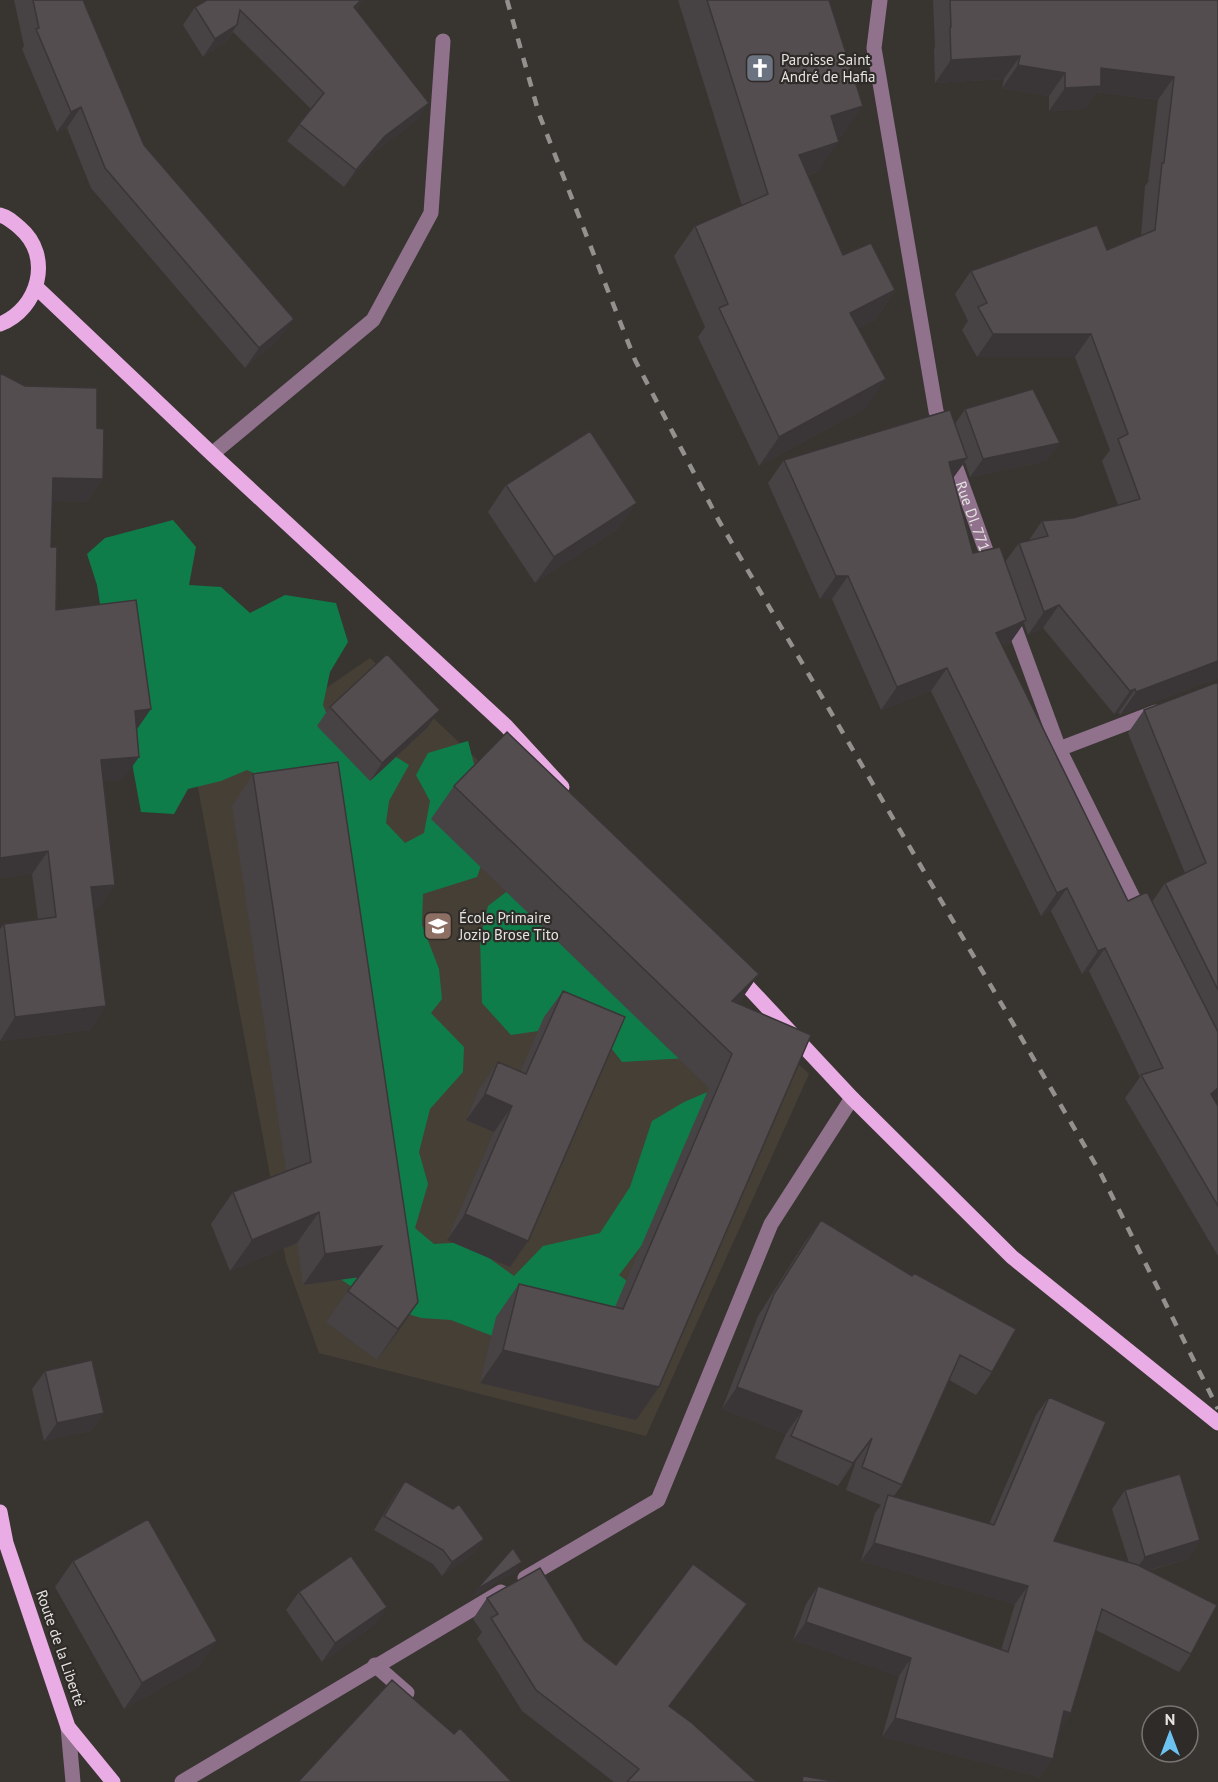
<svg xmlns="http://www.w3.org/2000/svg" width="1218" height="1782" viewBox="0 0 1218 1782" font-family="'PT Sans',sans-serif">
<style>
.built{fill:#463f36}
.forest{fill:#0e7d4a}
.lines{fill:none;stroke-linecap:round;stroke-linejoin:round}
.minor{stroke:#90728d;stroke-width:15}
.major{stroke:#eaace4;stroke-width:15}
.rail{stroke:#93918e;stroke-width:4.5;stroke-dasharray:10 10;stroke-linecap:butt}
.wall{fill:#474244}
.shaded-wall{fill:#3a3637}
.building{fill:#534d4f;stroke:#3a3637;stroke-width:1.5}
.labels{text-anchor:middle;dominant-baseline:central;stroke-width:4.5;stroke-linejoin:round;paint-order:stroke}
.poi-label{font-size:15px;fill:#e5e4e1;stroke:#2e2b28;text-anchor:start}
.street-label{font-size:15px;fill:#e5e4e1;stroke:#2e2b28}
</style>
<rect width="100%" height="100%" fill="#383531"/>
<!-- built -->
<path class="built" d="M370,658L809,1074L646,1436L319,1353L286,1261L196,777Z"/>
<!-- forest -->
<path class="forest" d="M173,520L196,547L189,585L221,587L250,613L285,595L336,603L348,642L330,672L323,705L334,731L372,742L409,765L389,801L386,823L405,843L424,833L430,801L416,775L428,753L468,741L480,787L459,812L484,819L491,838L477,877L423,894L422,925L439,969L442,999L431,1013L464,1047L463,1072L430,1109L419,1152L428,1184L415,1228L434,1244L467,1242L514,1276L543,1246L600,1233L630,1187L652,1121L684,1102L724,1085L703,1057L622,1062L598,1031L552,1029L511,1035L482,1003L480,939L488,906L519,882L551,893L570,918L607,920L648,952L663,1007L682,1024L734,1028L753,1011L759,1041L749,1066L731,1073L717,1123L702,1132L662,1219L619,1275L648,1297L665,1324L646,1361L613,1370L588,1355L513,1344L451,1320L421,1318L377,1304L333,1274L350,1241L352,1206L326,1171L315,1123L328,1066L299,893L306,867L290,828L282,787L247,770L221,781L188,789L174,814L141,812L130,752L137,744L116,714L109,682L107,648L97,585L87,554L105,538Z"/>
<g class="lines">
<!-- minor -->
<g class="minor">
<path d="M880,0L874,48L936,411L943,431"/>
<path d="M212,454L373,320L431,213L443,41"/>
<path id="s1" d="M951,454L993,570"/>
<path d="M1010,615L1059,749L1142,916"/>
<path d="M1059,749L1156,712"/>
<path d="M525,1578L658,1500L771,1224L852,1098"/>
<path d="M375,1665L407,1693"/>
<path d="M68,1727L73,1782"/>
<path d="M182,1782L501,1592"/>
</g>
<!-- major -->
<path class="major" d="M0,215C8,217 13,222 20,228C53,256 39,309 0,324
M36,287L212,454L506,726L562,787
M736,974L852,1098L1012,1257L1218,1423
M0,1512L6,1543L68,1727L113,1782"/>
<!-- rail -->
<path class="rail" d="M507,0L539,114L635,360L719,521L1101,1174L1218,1409"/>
</g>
<!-- wall -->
<path class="wall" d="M14,0H83L144,145L279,339L245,368L91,188L67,128L57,132L22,49L24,46Z
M678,0H829L843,135L838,137L819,171L808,175L843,255L895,290L875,320L858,328L866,408L759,466L698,337L705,327L674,256L695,226L742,206Z
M933,0H1218V679H1215L1120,715L1119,712L1114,714L1043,628L1028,635L1024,623L1010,643L1002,646L1128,901L1152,902L1165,883L1185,873L1128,733L1144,710L1218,682V1098L1215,1101L1218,1106V1256L1125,1098L1140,1077L1089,971L1082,974L1051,911L1041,916L931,691L881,710L832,599H820L768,483L784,460L955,424L965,409L1047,461L970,477L965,462L953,478L973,553L1005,562L1019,543L1029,540L1042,521L1073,518L1118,505L1102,461L1110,450L1075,357H977L962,330L968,321L955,294L971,271L1107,250L1141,236L1145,186L1148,182L1158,100L1096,92L1085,109L1049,111V96L1002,88L1004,79L935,83L934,50L935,47Z
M195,7H359L356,10L417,120L373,153L344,187L287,141L311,109L233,32L225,43L203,57L183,25Z
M0,374L97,428L103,479L87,502L52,501L51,547L56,610L136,730L123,780L104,781L115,885L99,908H94L106,1006L90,1030L0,1041V929L4,924L38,919L32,874L0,878Z
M506,485L618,529L535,583L488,512Z
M330,707L427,728L370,781L317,726Z
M253,774L418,1302L377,1360L326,1322L358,1277L303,1285L297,1243L230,1271L211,1224L233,1192L286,1172L232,806Z
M454,786L759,974L738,1004L811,1035L636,1420L480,1383L496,1317L519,1284L615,1307L709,1088L431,819Z
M563,991L528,1241L510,1267L447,1240L494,1132L466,1120L479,1089L498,1062L520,1072L544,1017Z
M821,1220L992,1372L976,1395L949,1380L902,1485L893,1497L989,1524L1036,1415L1049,1397L1054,1541L1129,1563L1112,1509L1125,1490L1200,1540L1188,1559L1148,1571L1191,1654L1179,1672L1096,1630L1071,1713L1060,1729L1040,1777L882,1737L899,1676L793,1640L806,1604L818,1586L1001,1650L1015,1604L861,1561L875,1513L881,1505L846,1490L856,1461L838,1486L775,1458L786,1434L722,1409L758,1316L805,1242Z
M45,1371L104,1413L91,1431L44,1441L32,1389Z
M405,1481L484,1539L474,1553L442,1576L433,1564L374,1530L395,1495Z
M73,1561L199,1667L124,1709L55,1587Z
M299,1592L387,1607L374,1625L322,1662L286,1610Z
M487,1598L584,1640L616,1665L732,1625L670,1706L757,1782H614L522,1711L477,1639L482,1632L473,1619Z"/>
<!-- shaded-wall -->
<path class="shaded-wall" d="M361,0H364L359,7L342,24L354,7Z
M237,25L225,43L203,57L215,39Z
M1020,56L1004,79L935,83L951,60Z
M1018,65L1065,73L1049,96L1002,88Z
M1101,68L1174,77L1158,100L1096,92L1085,109L1049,111L1065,88Z
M429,103L417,120L373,153L344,187L356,170L385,136Z
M863,106L843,135L811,145L831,116Z
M81,107L67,128L57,132L71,112Z
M839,142L819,171L778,184L799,155Z
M895,290L875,320L830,342L850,313Z
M294,319L279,339L245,368L259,348Z
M993,334H1091L1075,357H977Z
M886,379L866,408L759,466L779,437Z
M1060,443L1047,461L970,477L983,459Z
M967,458L951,481L949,462Z
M53,478L103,479L87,502L36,501Z
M637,503L618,529L535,583L554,557Z
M836,576H848L832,599H820Z
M1059,605L1043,628L1028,635L1044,612Z
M1026,620L1010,643L980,656L996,633Z
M1218,661V679H1215L1120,715L1136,692Z
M947,668L931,691L881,710L897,687Z
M1135,689L1119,712L1114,714L1130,691Z
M151,709L135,732V711Z
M440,710L427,728L370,781L382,763Z
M139,757L123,780L85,783L101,760Z
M48,851L32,874L0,878V858Z
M115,885L99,908L75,911L91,887Z
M1067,888L1051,911L1041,916L1057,893Z
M1105,948L1089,971L1082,974L1098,951Z
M759,974L736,1007L709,1034L732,1001Z
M106,1006L90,1030L0,1041L15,1017Z
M1218,1088V1098L1195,1117L1211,1094Z
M485,1094L512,1106L494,1132L466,1120Z
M319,1212L297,1243L230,1271L252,1240Z
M465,1214L528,1241L510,1267L447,1240Z
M382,1246L360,1277L303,1285L325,1254Z
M418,1302L397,1333L377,1360L398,1329Z
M503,1350L659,1387L636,1420L480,1383Z
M737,1387L802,1411L786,1434L722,1409Z
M104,1413L91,1431L44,1441L57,1423Z
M872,1438L856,1461L838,1486L853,1463Z
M484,1539L474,1553L442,1576L452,1562Z
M1200,1540L1188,1559L1132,1575L1145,1557Z
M874,1543L1028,1586L1015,1604L861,1561Z
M522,1562L516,1572L469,1599L476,1590Z
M747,1604L732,1625L655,1726L669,1706Z
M387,1607L374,1625L322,1662L335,1643Z
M806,1622L911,1658L899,1676L793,1640Z
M217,1641L199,1667L124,1709L142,1683Z
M1064,1711L1071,1713L1059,1731Z
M895,1718L1053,1759L1040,1777L882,1737Z"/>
<!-- building -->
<path class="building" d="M33,0H83L144,145L294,319L259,348L105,168L81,107L71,112L36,29L39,28Z
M207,0H361L354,7L429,103L385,136L356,170L299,124L324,93L240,10L237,25L215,39L195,7Z
M707,0H829L863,106L831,116L839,142L799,155L843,255L871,243L895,290L850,313L886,379L779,437L719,308L728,304L695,226L768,194Z
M950,0H1218V661L1136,692L1135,689L1130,691L1059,605L1044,612L1019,543L1048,536L1042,521L1073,518L1140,499L1118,439L1128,434L1091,334H993L978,307L987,303L971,271L1097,225L1107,250L1155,230L1162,163H1164L1174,77L1101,68V86L1065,88V73L1018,65L1020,56L951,60L950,27H951Z
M0,374L4,375L25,386L97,388V428L104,429L103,479L53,478L51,547H57L56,610L136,600L151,709L135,711L139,757L101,760L115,885L91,887L106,1006L15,1017L4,924L56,917L48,851L0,858Z
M1033,389L1060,443L983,459L965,409Z
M950,410L967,458L949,462L973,553L1000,547L1026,620L996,633L1128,901L1147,892L1218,1032V1088L1211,1094L1218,1106V1206L1141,1075L1163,1068L1105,948L1098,951L1067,888L1057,893L947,668L897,687L848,576H836L784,460Z
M590,431L637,503L554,557L506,485Z
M387,654L440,710L382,763L330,707Z
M1218,682V990L1165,883L1206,863L1144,710Z
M507,732L759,974L732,1001L811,1035L659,1387L503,1350L519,1284L623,1309L732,1054L454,786Z
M338,762L418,1302L398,1329L348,1291L382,1246L325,1254L319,1212L252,1240L233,1192L311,1162L253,774Z
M563,991L625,1017L528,1241L465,1214L512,1106L485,1094L498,1062L526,1074Z
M821,1220L912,1276L914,1273L1016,1329L992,1372L960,1355L902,1485L862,1467L872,1438L853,1463L791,1436L802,1411L737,1387L774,1294Z
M92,1360L104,1413L57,1423L45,1371Z
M1049,1397L1106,1422L1054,1541L1138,1565L1217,1605L1191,1654L1102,1609L1071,1713L1064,1711L1053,1759L895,1718L911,1658L806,1622L818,1586L1008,1652L1028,1586L874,1543L888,1495L994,1525Z
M1180,1474L1200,1540L1145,1557L1125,1490Z
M405,1481L453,1509L459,1504L484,1539L452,1562L443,1550L384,1516Z
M148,1519L217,1641L142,1683L73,1561Z
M513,1548L522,1562L476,1590Z
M351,1556L387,1607L335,1643L299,1592Z
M693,1564L747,1604L669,1706L692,1723L757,1782H627L639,1769L536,1690L491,1618L498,1614L487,1598L540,1568L584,1640L616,1665Z
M392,1680L454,1734L460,1728L512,1782H298Z
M803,1776L838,1782H802Z"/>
<!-- icons -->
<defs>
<g id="church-square" transform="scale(1.5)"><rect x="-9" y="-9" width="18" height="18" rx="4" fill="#6b7280" stroke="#2e2b28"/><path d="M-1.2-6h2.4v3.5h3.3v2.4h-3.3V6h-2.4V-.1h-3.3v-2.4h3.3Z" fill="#fff"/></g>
<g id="school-square" transform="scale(1.5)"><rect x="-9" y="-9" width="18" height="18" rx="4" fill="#8d6e63" stroke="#2e2b28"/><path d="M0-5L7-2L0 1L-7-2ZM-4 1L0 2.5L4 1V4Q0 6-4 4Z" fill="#fff"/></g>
</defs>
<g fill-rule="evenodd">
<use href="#church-square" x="760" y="68"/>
<use href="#school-square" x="438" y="926"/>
</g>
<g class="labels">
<!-- poi labels -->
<g class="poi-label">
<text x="781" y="59">Paroisse Saint<tspan x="781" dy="17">André de Hafia</tspan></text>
<text x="459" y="917">École Primaire<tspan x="459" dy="17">Jozip Brose Tito</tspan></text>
</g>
<!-- street labels -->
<g class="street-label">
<text stroke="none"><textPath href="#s1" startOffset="66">Rue DI. 771</textPath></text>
<text transform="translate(61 1648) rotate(71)">Route de la Liberté</text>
</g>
</g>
<!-- north arrow -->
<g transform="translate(1170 1734)"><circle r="28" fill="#2e2b28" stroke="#777572" stroke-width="1.5"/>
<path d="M0-4.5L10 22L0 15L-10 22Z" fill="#6cc3f2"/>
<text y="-9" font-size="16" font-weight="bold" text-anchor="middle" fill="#e5e4e1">N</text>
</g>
</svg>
